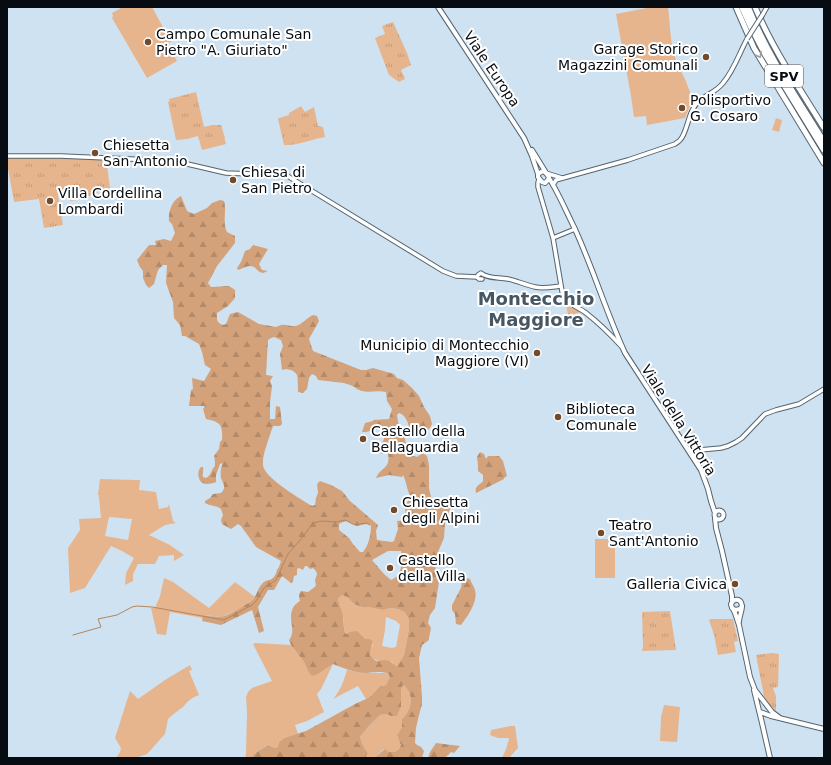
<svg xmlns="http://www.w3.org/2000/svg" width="831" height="765" viewBox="0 0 831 765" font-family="'DejaVu Sans',sans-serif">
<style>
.green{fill:#e6b58d;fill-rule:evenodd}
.forest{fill:url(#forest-firs);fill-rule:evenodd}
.park{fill:url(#park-tufts)}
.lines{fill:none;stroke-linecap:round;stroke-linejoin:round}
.stream{stroke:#b5855e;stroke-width:1}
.tertiary-casing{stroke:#546470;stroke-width:5.5}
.secondary-casing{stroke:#546470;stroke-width:6}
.trunk-casing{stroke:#546470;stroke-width:7}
.motorway-casing{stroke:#546470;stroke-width:8}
.tertiary{stroke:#fff;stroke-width:3.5}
.secondary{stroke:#fff;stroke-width:4}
.trunk{stroke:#fff;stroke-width:5}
.motorway{stroke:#fff;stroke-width:5.5}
.tertiary-bridge-casing{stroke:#546470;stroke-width:5.5;stroke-linecap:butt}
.tertiary-bridge{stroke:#fff;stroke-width:3.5}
.oneway{stroke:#9b9ea0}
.poi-dot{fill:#734b2a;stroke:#fff;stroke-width:1.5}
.labels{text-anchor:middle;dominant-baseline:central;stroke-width:4;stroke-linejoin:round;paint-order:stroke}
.shield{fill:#fff;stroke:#515558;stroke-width:1}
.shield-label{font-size:13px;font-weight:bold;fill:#060c11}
.poi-label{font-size:14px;fill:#060c11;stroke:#fff;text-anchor:start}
.street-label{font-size:14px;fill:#060c11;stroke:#fff}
.district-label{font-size:18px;font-weight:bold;fill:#465662;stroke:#fff}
</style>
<defs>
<pattern id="forest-firs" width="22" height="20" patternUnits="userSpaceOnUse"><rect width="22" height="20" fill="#d3a27a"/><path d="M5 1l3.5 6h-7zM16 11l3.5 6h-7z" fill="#b48a68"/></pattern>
<pattern id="park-tufts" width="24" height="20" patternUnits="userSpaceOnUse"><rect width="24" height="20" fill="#e6b58d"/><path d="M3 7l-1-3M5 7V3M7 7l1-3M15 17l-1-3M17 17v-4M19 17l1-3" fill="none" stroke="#c49a79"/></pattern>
</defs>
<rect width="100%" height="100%" fill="#cfe2f1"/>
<!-- green -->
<path class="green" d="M123,7H152L171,42L168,43L177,61L147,78L112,18L113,16L112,13Z
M652,7H668C670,22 670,39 674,54C679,71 691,85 692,104L689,108L685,118L647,125L646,116L634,117L631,96L616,14Z
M177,98L202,128L213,125H221L226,144L202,150L198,136L187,139L176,140L168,102Z
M776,118L782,120L779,132L772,130Z
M100,479L135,480H140L139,490L156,492L159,509L168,507L169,504L173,521L176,523L165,525L149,535L170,545L184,555L174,561V555L159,556L155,564H138L133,574V581L125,585L126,573L134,558L122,551L111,546L85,588L70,593L68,548L80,530L79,519L101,518L99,497L98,496L100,495H98ZM109,517L132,519L128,540L105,536Z
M595,539H615V578H595Z
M164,578L173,582L209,608L235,582L255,597L242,608L221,617L203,615V618L170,612L166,635L157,634L151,608H155L160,596Z
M342,595L347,597L354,604L362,607H369L383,610L390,608L398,609L405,611L409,620V629L404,655L397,668L392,662C383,661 377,662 369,656V652L373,645L365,640L345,633C343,627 345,621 343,615C342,610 339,605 338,599ZM386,617L396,621L400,625L396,647L392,648L382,646L385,630Z
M255,643L291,645L304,662L308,671L318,674L333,664L321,689L317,694L324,712L307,721L295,725L298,734L284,738L279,742L278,746L276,748L268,746L256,752L251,758H245L246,754L247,712L246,697L248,692L252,688L272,681L253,644Z
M190,665L192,670L189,671L199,695C191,698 188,701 183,707C178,711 173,714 169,718L168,719L165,734L147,754L135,758H116L120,752L121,748L115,738L130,691L138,699L165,680Z
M347,670L365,673H385L389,675L391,677L386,685L379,687L371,696L366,699L358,686L333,699C341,690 344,680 347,670Z
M403,685C415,694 412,710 402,719V727L397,735L401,744L399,749L395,752H389L384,749L374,758H364L366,757L367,753V751L363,748L360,737L368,727L380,715L386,714L391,716H397L401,707V689Z
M664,705L680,707L677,742L660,741L661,717Z
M510,726H515L518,748L509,758H502L506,749L509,739L508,738H498L490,735L491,730Z"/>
<!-- forest -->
<path class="forest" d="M181,196L187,211L194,214L207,208L212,203L220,200L224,201C227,211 222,222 227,232L235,236V243L217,266L208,283L211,287L229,286L235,290V298L228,306L217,313V320L219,323L223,325L226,324L230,314L238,312L259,324L276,327C285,322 288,327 296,326C301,325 308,317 313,315L317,316L319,321L309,339L313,351L361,370H366L373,368L394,374L397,378L403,380L412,388L419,396L424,407L430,416L432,424L430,428L425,432L416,433L410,430C408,423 406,415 399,413L397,415L399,427L405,439L407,449L410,455L417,457L423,453L427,456L429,465V488L431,497L437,502L445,503L450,509L445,523L444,538L435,559L436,577L439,582L435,608L430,615L428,623L431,628L429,638V640L422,645L419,658L422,697V704L419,715L416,728L415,743L417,745L421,747L424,751L422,758H374L385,749L389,752H395L399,749L401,745L397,735L402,727V719C412,710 415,694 403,685L401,689V707L397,716H391L386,714L380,715L368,727L360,737C361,740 362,744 363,746C366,752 369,750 366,757L364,758H251C255,752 261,749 268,746L276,748L278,746L279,742L284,738L306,731L355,704L366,699L371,696L379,687L386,685L390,677C389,675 389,674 386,673C380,671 370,673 364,673C353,672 343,668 333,664L318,674L312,676L308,671L304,662L291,645L289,640C297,630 287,619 293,608C294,605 297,603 300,601C299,597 298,594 301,591L308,592L316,586L315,580L317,574L316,571L313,568L310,569L307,566H305L303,570L299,568L297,569V575L294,576L293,582L291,583L282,576L274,590H268L258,607L264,631L259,633L252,610L221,625L202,621L203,615C208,616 214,617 219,617C227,617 249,604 254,598C257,594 258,588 262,584C268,577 272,584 277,571L276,569L277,570L279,567L281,561L256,547L241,526L238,524L231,529L222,524L221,520L223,515L221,509C216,505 210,506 205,503V501L210,498L213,494L221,493C227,487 223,484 221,478C220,474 221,468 222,465V463L220,464L216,475V482C215,483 208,484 207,484C198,484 196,472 201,467H203C204,471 202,474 203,477L206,478C211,476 211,470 215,466C215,464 215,457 214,456L219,449L220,442L222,440C223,424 220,422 206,419L203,409L205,406H189L191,390L193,389L192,378L204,381L211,369L205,365L202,352L199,344L185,336H182L180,325L174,318L173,302L166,283L167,265H163L158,270L154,284L149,288L146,285L143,278V271L140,267L137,260L149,245H156L155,241L164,239L171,241L175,233L172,224L169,221C168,212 172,200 181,196ZM274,337L281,340L283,346L280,354L282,370C287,368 294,370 297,375C298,379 298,388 298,392L303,393L307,389L309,378L312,374L316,376L318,380L344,383C346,384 348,384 350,385C354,386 357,390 362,391C369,393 378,390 386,392L387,401L392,409L389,419L373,420V421L365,423L362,432H366L383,428L385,436L382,444L380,452C382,455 383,454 385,452L388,454C391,469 380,467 376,478L389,475L402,477L403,475C407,483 407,492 412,499H414L408,501L405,505L406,520L397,521L398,529L394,541L392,542L377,540L376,531L378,525L350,501L342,491L331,485L320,481L317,484L318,493L316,498L315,505L312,506C302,500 263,477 263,465C262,454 270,436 273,426H280L282,424L280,407L276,406L275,419H270V403L272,386L270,381L273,376L266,375L268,340L271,338ZM347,521L357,526L366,524L371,525C371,534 369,545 363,552H360L353,544L349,538L339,530V525L340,523ZM388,551H401C402,562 403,575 391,580L384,574L372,560ZM342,595L347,597L354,604L362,607H369L383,610L390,608L398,609L405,612L409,620V629L404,655L397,667C388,659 387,660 376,661L370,656C369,649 373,648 372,640L369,639H365L357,631L350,632L347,634L345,633C343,627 344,621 343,615C342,610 339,605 338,599Z
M253,245L268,249L259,264L262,270L268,271L263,273C258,272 258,270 254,267C248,264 243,269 238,270L237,268L241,262L245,251L250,249Z
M480,452L484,454L486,459L488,456H499L503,461L507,476L504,478V479L476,493C474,486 480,485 483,481V475L478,471V466L477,457Z
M466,578L470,579C471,583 474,586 475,590C478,602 468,616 461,625L456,624L455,614L452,610V605L461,588L462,582Z
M436,743C444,744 452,745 460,746L454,753L451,752L445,758H428L430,752Z"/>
<!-- park -->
<path class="park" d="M393,22L407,53L411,65L401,70L405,79L399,82L389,75L375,38L385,34L382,26Z
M196,92L204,127L213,125H221L225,138L217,140V141L213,142L212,140L206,142L205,144L203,145L200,133L189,136L184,117L174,120L169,99Z
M301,106L305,112L314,107L318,126L323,127L325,137C311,139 298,146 284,145L278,119L279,118L289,115V113Z
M71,157L106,158L110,188L78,200L70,201L69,193L58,195L63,225L44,228L39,199L14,202L7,163V158Z
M566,302L581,312L568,316Z
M670,611L676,650L642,651L643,647L642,612Z
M711,619H733L738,641L734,642L736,652L718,655L714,635L709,620Z
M773,653L779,654L778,687L773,688L776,696V711L768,704L765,701L761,681L756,655Z"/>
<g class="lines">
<!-- stream -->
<path class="stream" d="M73,635L101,627L98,619L117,615L132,607L137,606L152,607L224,620L252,605L256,601L264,588L276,580L288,554L302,538L313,523L322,521L337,522L345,520L355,525L366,523L370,525"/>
<!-- tertiary casing -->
<g class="tertiary-casing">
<path id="tertiary" d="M763,14L767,7
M7,156H61L153,160L183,163L226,173L252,174L281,172L443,271L456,276L477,277
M546,173L562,178
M539,179L538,183V187L553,238L563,297C568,304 578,307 586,313C599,323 611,335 622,347
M553,185L556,180L563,178L628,160L675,144C676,143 680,141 680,140C686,135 688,117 693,109C699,96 715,94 723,83C734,70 739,54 747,39
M553,238L575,229
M477,277L478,275L481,273C488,279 499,277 508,279C517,281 526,285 535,287C543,289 552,287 561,286
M477,277L479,279H482
M689,451L721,448L728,446L736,442L742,438L765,414L776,410L799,404L824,389"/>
</g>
<!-- secondary casing -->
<g class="secondary-casing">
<path id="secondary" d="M438,7L524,138L532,156L538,174
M532,150L545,171
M543,171L546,173L549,177L548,180L545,183L542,182L538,177V174Z
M549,178C559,194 566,211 574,227C593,268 606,312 625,353L701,470L708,489L711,501L715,513
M714.5 515a4.5 4.5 0 1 1 9 0a4.5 4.5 0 1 1-9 0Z
M715,518L716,528L722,551L732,596V602
M733,609L735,613L739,625L750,677L755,690L772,712L780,718
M739,622C739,617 742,611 742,606C741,598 734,598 731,604L732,608L735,610L740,609L742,606
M754,690L762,723L770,758
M760,712L771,716L824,729"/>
</g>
<!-- trunk casing -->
<g class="trunk-casing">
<path id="trunk" d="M736,7L754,48L824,163
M755,7C773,50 800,89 824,128"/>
</g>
<!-- motorway casing -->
<g class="motorway-casing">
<path id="motorway" d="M742,7L751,27L765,54L824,150
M748,7C767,55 797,98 824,142"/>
</g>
<!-- tertiary -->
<use href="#tertiary" class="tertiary"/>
<!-- secondary -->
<use href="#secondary" class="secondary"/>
<!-- trunk -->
<use href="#trunk" class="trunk"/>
<!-- motorway -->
<use href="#motorway" class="motorway"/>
<!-- tertiary-bridge casing -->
<g class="tertiary-bridge-casing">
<path id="tertiary-bridge" d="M747,39L763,14"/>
</g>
<!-- tertiary-bridge -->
<use href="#tertiary-bridge" class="tertiary-bridge"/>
</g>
<!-- one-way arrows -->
<defs><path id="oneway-chevron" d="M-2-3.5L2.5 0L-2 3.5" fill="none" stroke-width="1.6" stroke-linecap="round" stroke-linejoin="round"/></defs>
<use class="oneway" href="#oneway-chevron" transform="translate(759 55) rotate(60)"/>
<!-- markers -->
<g class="poi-dot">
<circle cx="148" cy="42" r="4"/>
<circle cx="706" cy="57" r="4"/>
<circle cx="682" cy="108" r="4"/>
<circle cx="95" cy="153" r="4"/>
<circle cx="233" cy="180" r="4"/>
<circle cx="50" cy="201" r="4"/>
<circle cx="537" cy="353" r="4"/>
<circle cx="558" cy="417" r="4"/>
<circle cx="363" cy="439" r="4"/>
<circle cx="394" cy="510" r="4"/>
<circle cx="601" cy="533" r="4"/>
<circle cx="390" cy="568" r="4"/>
<circle cx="735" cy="584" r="4"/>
</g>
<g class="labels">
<!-- shield labels -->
<rect class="shield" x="765" y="65" width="38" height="22" rx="3"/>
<g class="shield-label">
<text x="784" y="76">SPV</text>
</g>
<!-- poi labels -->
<g class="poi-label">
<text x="156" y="34">Campo Comunale San<tspan x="156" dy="16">Pietro "A. Giuriato"</tspan></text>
<text x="698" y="49" text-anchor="end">Garage Storico<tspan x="698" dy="16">Magazzini Comunali</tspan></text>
<text x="690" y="100">Polisportivo<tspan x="690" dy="16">G. Cosaro</tspan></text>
<text x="103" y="145">Chiesetta<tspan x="103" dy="16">San Antonio</tspan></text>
<text x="241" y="172">Chiesa di<tspan x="241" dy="16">San Pietro</tspan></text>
<text x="58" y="193">Villa Cordellina<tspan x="58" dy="16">Lombardi</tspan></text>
<text x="529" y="345" text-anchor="end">Municipio di Montecchio<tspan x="529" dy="16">Maggiore (VI)</tspan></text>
<text x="566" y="409">Biblioteca<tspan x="566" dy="16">Comunale</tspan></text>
<text x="371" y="431">Castello della<tspan x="371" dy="16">Bellaguardia</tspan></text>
<text x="402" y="502">Chiesetta<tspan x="402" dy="16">degli Alpini</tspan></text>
<text x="609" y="525">Teatro<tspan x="609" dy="16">Sant'Antonio</tspan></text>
<text x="398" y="560">Castello<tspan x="398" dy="16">della Villa</tspan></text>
<text x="727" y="584" text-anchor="end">Galleria Civica</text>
</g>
<!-- street labels -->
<g class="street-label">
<text transform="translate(492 69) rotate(56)">Viale Europa</text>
<text transform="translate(679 420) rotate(58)">Viale della Vittoria</text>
</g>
<!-- district labels -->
<g class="district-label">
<text x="536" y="298">Montecchio<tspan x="536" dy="21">Maggiore</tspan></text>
</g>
</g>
<!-- border -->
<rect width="831" height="765" fill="none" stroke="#060c11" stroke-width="16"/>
</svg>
